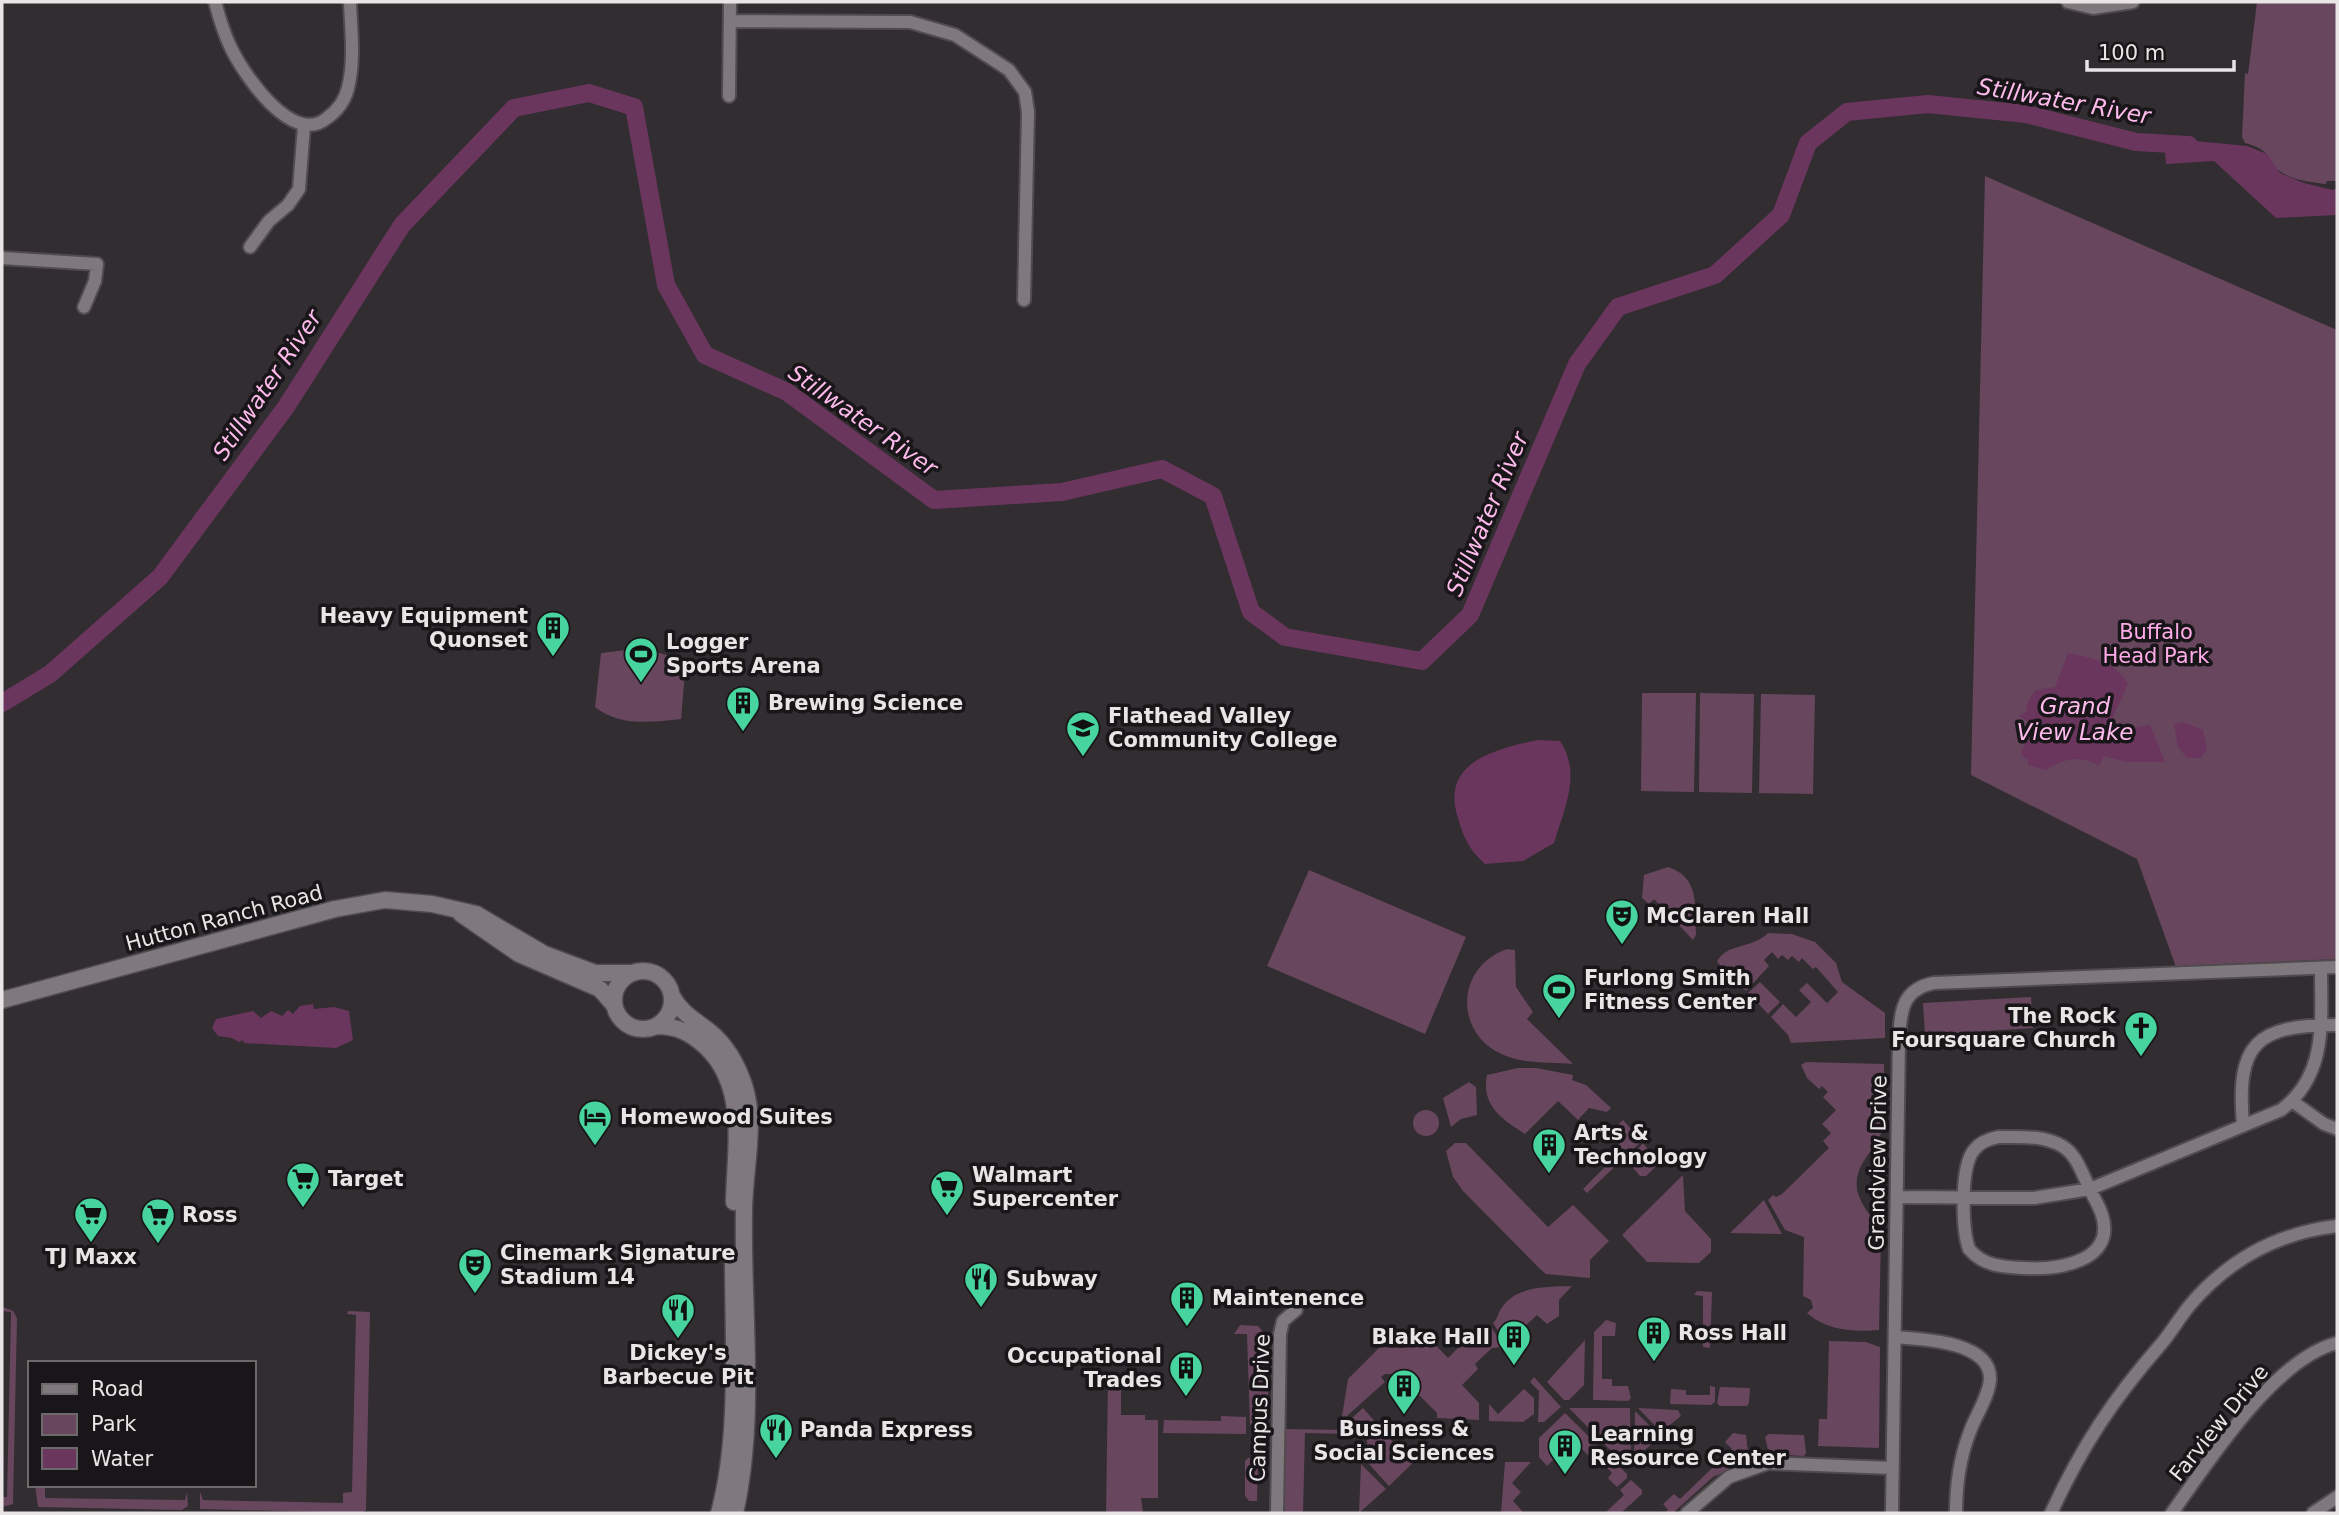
<svg xmlns="http://www.w3.org/2000/svg" width="2339" height="1515" viewBox="0 0 2339 1515" font-family="'DejaVu Sans',sans-serif">
<style>
.green{fill:#67465e}
.water{fill:#6b365e}
.lines{fill:none;stroke-linecap:round;stroke-linejoin:round}
.river{stroke:#6b365e;stroke-width:18}
.street-casing{stroke:#504b4e;stroke-width:16}
.secondary-casing{stroke:#504b4e;stroke-width:19}
.street{stroke:#7f797d;stroke-width:12}
.secondary{stroke:#7f797d;stroke-width:16}
.labels{text-anchor:middle;dominant-baseline:central;stroke-width:7;stroke-linejoin:round;paint-order:stroke}
.poi-label{font-size:21px;font-weight:bold;fill:#e9e5e7;stroke:#181618;text-anchor:start}
.park-label{font-size:21px;fill:#feabe8;stroke:#181618}
.street-label{font-size:21px;fill:#e9e5e7;stroke:#181618}
.water-label{font-size:23px;font-style:italic;fill:#fdbaeb;stroke:#181618}
</style>
<rect width="100%" height="100%" fill="#322d30"/>
<!-- green -->
<path class="green" d="M2257,2H2337V181H2327L2326,184C2310,182 2291,180 2278,170C2262,158 2275,151 2245,143L2242,137L2245,73L2248,74Z
M1985,176L2337,330V959L2176,967L2137,859L1971,775Z
M643,648L686,661L681,719C651,722 620,727 595,707L601,653Z
M1642,693H1696L1694,792L1641,791Z
M1700,693L1754,694L1752,793L1699,792Z
M1761,694L1815,695L1813,794L1759,793Z
M1668,867C1700,877 1695,907 1696,935L1693,940L1654,899L1649,904L1642,898L1644,875Z
M1309,870L1466,937L1425,1034L1267,966Z
M1768,933L1792,934L1815,942L1836,963L1842,982L1885,1013V1038L1791,1043L1788,1035L1771,1017L1783,1004L1796,1017L1811,1002L1799,990L1807,983L1827,1003L1838,992L1816,967L1813,969L1802,958L1799,962L1792,956L1788,960L1782,955L1778,959L1772,952L1764,960L1769,966L1746,991L1717,962C1725,943 1753,949 1768,933Z
M1507,949L1515,950L1516,987L1533,1012L1527,1019L1573,1064C1553,1062 1528,1064 1509,1057C1454,1039 1453,968 1507,949Z
M1760,982L1780,1002L1768,1014L1748,993Z
M2031,997L2033,1028L1925,1035L1923,1003Z
M1806,1062L1884,1064C1884,1085 1888,1110 1882,1130C1876,1152 1854,1162 1857,1189C1860,1207 1876,1219 1881,1237L1879,1330C1855,1332 1827,1331 1807,1313L1813,1308L1811,1300L1803,1296L1804,1237L1785,1230L1768,1200L1773,1195L1776,1197L1782,1194L1829,1148L1823,1141L1831,1133L1822,1124L1836,1110L1823,1097L1828,1092L1822,1086L1819,1089L1807,1078L1801,1065Z
M1518,1068H1536L1573,1075L1572,1080L1586,1085L1611,1108L1607,1112L1589,1108L1578,1120L1558,1101L1525,1134C1502,1119 1481,1106 1487,1075Z
M1469,1082L1476,1087L1477,1115L1461,1119L1451,1127L1443,1098Z
M1413 1123a13 13 0 1 1 26 0a13 13 0 1 1-26 0Z
M1623,1120L1642,1141L1587,1193L1583,1189L1610,1162L1607,1158L1627,1135L1618,1125Z
M1455,1143H1466L1548,1227L1573,1205L1609,1241L1590,1260V1278L1546,1274L1539,1268L1463,1191L1453,1177L1446,1151Z
M1643,1143L1659,1163L1646,1176H1640L1627,1161Z
M1683,1175L1685,1211L1711,1239V1252L1699,1263L1647,1262L1622,1235Z
M1764,1200L1782,1234L1730,1233Z
M1572,1286L1559,1300V1316L1547,1324L1537,1315L1506,1344L1493,1323C1498,1318 1497,1315 1501,1309C1515,1285 1549,1287 1572,1286Z
M1697,1291L1712,1292L1710,1348L1703,1347V1296L1694,1295Z
M3,1307L13,1311L17,1318L13,1504L2,1507V1497H7L11,1312L2,1311Z
M348,1311L370,1312L366,1510L362,1513L200,1509V1492L203,1500L343,1503V1493L352,1492L356,1315L347,1314Z
M1606,1320L1616,1323L1615,1336H1602V1379H1612V1386H1628L1631,1398L1628,1401L1593,1400L1594,1332Z
M1240,1325L1258,1326L1268,1337V1425H1250L1247,1334H1234Z
M1490,1325L1504,1347L1492,1348L1475,1364L1478,1369L1462,1385L1479,1403V1420L1437,1418V1413L1418,1394L1414,1398L1391,1374H1385L1381,1377L1385,1382L1347,1416V1426L1342,1416L1348,1379L1380,1347L1403,1348L1421,1330L1448,1358L1477,1329Z
M1585,1340L1584,1385L1569,1400H1564L1547,1382Z
M1829,1341L1866,1342L1880,1347L1879,1448L1818,1446L1819,1419H1827Z
M1534,1377L1561,1407L1544,1422H1538L1539,1391L1530,1382Z
M1108,1379L1121,1380V1415H1145V1420H1158V1498H1141L1143,1513H1106Z
M1710,1386L1715,1387V1402L1711,1405L1670,1404L1671,1389L1686,1390V1395H1710Z
M1720,1387L1750,1388L1749,1403L1747,1406H1720L1717,1403Z
M1524,1389L1534,1398V1414L1523,1422L1489,1421V1404L1498,1414Z
M1363,1408L1407,1458L1413,1454L1417,1459L1389,1486L1368,1463L1367,1439L1351,1426L1352,1418Z
M1569,1408H1630L1631,1459L1625,1465Z
M1638,1408L1678,1410L1681,1416L1661,1432Z
M1635,1411L1658,1434V1438L1634,1460Z
M1565,1413L1627,1474V1478L1617,1487L1608,1478L1612,1473L1595,1455L1591,1458L1574,1441L1568,1447L1560,1439L1549,1450L1556,1457L1547,1466L1539,1457V1438Z
M1221,1416L1246,1417V1434L1163,1433L1164,1420L1221,1421Z
M1284,1429L1347,1430V1434L1305,1433L1303,1513H1282Z
M1733,1433L1746,1435L1749,1461L1713,1477L1673,1513H1664L1668,1510L1663,1504L1674,1494L1680,1499L1732,1449L1725,1442Z
M1769,1434L1804,1435L1806,1453L1804,1456L1769,1454L1765,1437Z
M1248,1458H1258L1257,1501H1249L1245,1496V1461Z
M1505,1462H1531L1512,1483L1521,1492L1513,1501L1524,1513H1501Z
M1361,1464L1386,1489L1359,1513Z
M1631,1480L1642,1490V1494L1621,1513H1605L1624,1495L1620,1490Z
M35,1485H45V1498L185,1500L187,1492L188,1506L182,1510L38,1507Z"/>
<!-- water -->
<path class="water" d="M2164,138L2247,146L2267,154L2280,173L2304,183L2333,190L2337,188V215L2276,218L2214,161L2166,164Z
M2068,653C2091,658 2116,662 2128,684L2113,717L2114,732L2124,735L2137,727L2150,725L2165,762H2126L2104,756L2099,766C2082,754 2063,759 2046,770L2028,765V759L2023,757L2021,752L2029,736L2026,731H2032V724L2019,716L2026,712L2028,701L2036,690L2055,687Z
M2183,722L2203,730L2207,749L2201,758H2187L2178,747L2174,724Z
M1537,740L1560,741C1582,774 1564,809 1554,843L1523,861L1485,864C1469,849 1464,839 1458,818C1440,762 1494,750 1537,740Z
M313,1004L314,1009L334,1007L349,1011L353,1040L336,1048L244,1043L243,1040L239,1042L232,1038L218,1036L212,1028L216,1019L253,1011L261,1018L271,1011L282,1016L288,1010L293,1014L300,1006Z"/>
<g class="lines">
<!-- river -->
<path class="river" d="M2,703L50,674L160,577L286,407L402,225L514,108L589,93L634,107L666,285L705,355L787,392L934,500L1062,492L1162,469L1213,496L1251,612L1285,637L1422,661L1470,615L1577,364L1618,307L1715,275L1781,215L1808,143L1847,112L1928,104L2026,114L2136,142L2189,145"/>
<!-- street casing -->
<g class="street-casing">
<path id="street" d="M215,2C219,17 224,34 231,48C244,75 293,147 327,118C337,111 345,100 348,88C355,60 351,30 350,2
M2068,2L2093,8L2133,2
M730,21L910,22L955,35L1009,70L1025,92L1028,112L1024,300
M729,96L730,2
M250,247L269,221L288,205L299,189L304,126
M2,258L97,264L95,281L84,307
M2292,1101L2324,1124L2337,1129
M2243,1125C2236,1043 2256,1025 2337,1025
M1998,1137C2019,1137 2043,1135 2062,1146C2076,1154 2081,1171 2088,1185C2092,1195 2099,1205 2102,1215C2117,1263 2055,1270 2023,1268C2003,1267 1983,1266 1969,1249C1962,1229 1960,1167 1974,1150C1980,1142 1988,1139 1998,1137Z
M1897,1197L2034,1198L2090,1189L2281,1110C2328,1075 2321,1020 2321,968
M1895,1337C1921,1339 1991,1341 1990,1379C1989,1397 1975,1416 1969,1434C1960,1458 1956,1488 1956,1513
M1277,1513L1280,1334L1283,1321L1296,1310
M1687,1513L1729,1477L1768,1463L1892,1468
M1892,1513L1899,1037C1901,1009 1903,989 1934,983L2337,967
M2051,1513C2082,1446 2113,1399 2162,1343C2172,1331 2180,1317 2190,1305C2229,1259 2277,1233 2337,1226
M2172,1513C2209,1461 2274,1359 2337,1343
M2313,1513L2337,1497"/>
</g>
<!-- secondary casing -->
<g class="secondary-casing">
<path id="secondary" d="M461,914L519,954L600,989L614,1005
M614 1000a29 29 0 1 1 58 0a29 29 0 1 1-58 0Z
M672,996C681,1013 695,1020 710,1032C727,1046 737,1064 744,1085C757,1123 744,1171 744,1211C742,1311 757,1416 735,1513
M2,1000L335,909L385,900L432,904L476,914L544,954L595,973H633
M657,1026C677,1026 691,1033 706,1047C748,1087 735,1149 734,1202
M719,1513C740,1436 733,1339 733,1259"/>
</g>
<!-- street -->
<use href="#street" class="street"/>
<!-- secondary -->
<use href="#secondary" class="secondary"/>
</g>
<!-- icons -->
<defs>
<g id="building-pin" transform="scale(1.75)"><path d="M0 17L-7.5 6A9.5 9.5 0 1 1 7.5 6Z" fill="#47d49e" stroke="#181618"/><path d="M-4-6H4V6H1V3H-1V6H-4ZM-2.5-4.3h1.7v1.8h-1.7ZM.8-4.3h1.7v1.8H.8ZM-2.5-1h1.7V.8h-1.7ZM.8-1h1.7V.8H.8Z" fill="#111"/></g>
<g id="stadium-pin" transform="scale(1.75)"><path d="M0 17L-7.5 6A9.5 9.5 0 1 1 7.5 6Z" fill="#47d49e" stroke="#181618"/><path d="M0-5a6.5 5 0 1 0 0 10a6.5 5 0 1 0 0-10ZM-3.5-1.8h7v3.6h-7Z" fill="#111"/></g>
<g id="university-pin" transform="scale(1.75)"><path d="M0 17L-7.5 6A9.5 9.5 0 1 1 7.5 6Z" fill="#47d49e" stroke="#181618"/><path d="M0-5L7-2L0 1L-7-2ZM-4 1L0 2.5L4 1V4Q0 6-4 4Z" fill="#111"/></g>
<g id="theatre-pin" transform="scale(1.75)"><path d="M0 17L-7.5 6A9.5 9.5 0 1 1 7.5 6Z" fill="#47d49e" stroke="#181618"/><path d="M-5-5.5Q0-4 5-5.5V0Q5 5 0 6Q-5 5-5 0ZM-3.3-2.5H-1v1.5H-3.3ZM1-2.5H3.3v1.5H1ZM-2.8 1Q0 5.5 2.8 1Z" fill="#111"/></g>
<g id="church-pin" transform="scale(1.75)"><path d="M0 17L-7.5 6A9.5 9.5 0 1 1 7.5 6Z" fill="#47d49e" stroke="#181618"/><path d="M-1.2-6h2.4v3.5h3.3v2.4h-3.3V6h-2.4V-.1h-3.3v-2.4h3.3Z" fill="#111"/></g>
<g id="hotel-pin" transform="scale(1.75)"><path d="M0 17L-7.5 6A9.5 9.5 0 1 1 7.5 6Z" fill="#47d49e" stroke="#181618"/><path d="M-6-4.5h1.5V1H6V5H4.5V3h-9V5H-6ZM-4 0a1.8 1.8 0 1 1 3.6 0ZM.5 0V-2.5h3Q6-2.5 6 0Z" fill="#111"/></g>
<g id="supermarket-pin" transform="scale(1.75)"><path d="M0 17L-7.5 6A9.5 9.5 0 1 1 7.5 6Z" fill="#47d49e" stroke="#181618"/><path d="M-6-5.5h2.5l.6 2H6L4.5 2H-2.5L-4.4-4H-6ZM-1.5 3.2a1.3 1.3 0 1 0 .1 0ZM3 3.2a1.3 1.3 0 1 0 .1 0Z" fill="#111"/></g>
<g id="restaurant-pin" transform="scale(1.75)"><path d="M0 17L-7.5 6A9.5 9.5 0 1 1 7.5 6Z" fill="#47d49e" stroke="#181618"/><path d="M-5-6h1v4h1v-4h1v4h1v-4h1v5L-1.5 .5V6h-2V.5L-5-1ZM5-6V6H3V1.5H1.5Q1.5-4 5-6Z" fill="#111"/></g>
</defs>
<g fill-rule="evenodd">
<use href="#building-pin" x="553" y="628"/>
<use href="#stadium-pin" x="641" y="654"/>
<use href="#building-pin" x="743" y="703"/>
<use href="#university-pin" x="1083" y="728"/>
<use href="#theatre-pin" x="1622" y="916"/>
<use href="#stadium-pin" x="1559" y="990"/>
<use href="#church-pin" x="2141" y="1028"/>
<use href="#hotel-pin" x="595" y="1117"/>
<use href="#building-pin" x="1549" y="1145"/>
<use href="#supermarket-pin" x="303" y="1179"/>
<use href="#supermarket-pin" x="947" y="1187"/>
<use href="#supermarket-pin" x="91" y="1214"/>
<use href="#supermarket-pin" x="158" y="1215"/>
<use href="#theatre-pin" x="475" y="1265"/>
<use href="#restaurant-pin" x="981" y="1279"/>
<use href="#building-pin" x="1187" y="1298"/>
<use href="#restaurant-pin" x="678" y="1310"/>
<use href="#building-pin" x="1654" y="1333"/>
<use href="#building-pin" x="1514" y="1337"/>
<use href="#building-pin" x="1186" y="1368"/>
<use href="#building-pin" x="1404" y="1386"/>
<use href="#restaurant-pin" x="776" y="1430"/>
<use href="#building-pin" x="1565" y="1446"/>
</g>
<g class="labels">
<!-- poi labels -->
<g class="poi-label">
<text x="528" y="616" text-anchor="end">Heavy Equipment<tspan x="528" dy="24">Quonset</tspan></text>
<text x="666" y="642">Logger<tspan x="666" dy="24">Sports Arena</tspan></text>
<text x="768" y="703">Brewing Science</text>
<text x="1108" y="716">Flathead Valley<tspan x="1108" dy="24">Community College</tspan></text>
<text x="1646" y="916">McClaren Hall</text>
<text x="1584" y="978">Furlong Smith<tspan x="1584" dy="24">Fitness Center</tspan></text>
<text x="2116" y="1016" text-anchor="end">The Rock<tspan x="2116" dy="24">Foursquare Church</tspan></text>
<text x="620" y="1117">Homewood Suites</text>
<text x="1574" y="1133">Arts &amp;<tspan x="1574" dy="24">Technology</tspan></text>
<text x="972" y="1175">Walmart<tspan x="972" dy="24">Supercenter</tspan></text>
<text x="328" y="1179">Target</text>
<text x="182" y="1215">Ross</text>
<text x="500" y="1253">Cinemark Signature<tspan x="500" dy="24">Stadium 14</tspan></text>
<text x="91" y="1257" text-anchor="middle">TJ Maxx</text>
<text x="1006" y="1279">Subway</text>
<text x="1212" y="1298">Maintenence</text>
<text x="1678" y="1333">Ross Hall</text>
<text x="1490" y="1337" text-anchor="end">Blake Hall</text>
<text x="678" y="1353" text-anchor="middle">Dickey's<tspan x="678" dy="24">Barbecue Pit</tspan></text>
<text x="1162" y="1356" text-anchor="end">Occupational<tspan x="1162" dy="24">Trades</tspan></text>
<text x="1404" y="1429" text-anchor="middle">Business &amp;<tspan x="1404" dy="24">Social Sciences</tspan></text>
<text x="800" y="1430">Panda Express</text>
<text x="1590" y="1434">Learning<tspan x="1590" dy="24">Resource Center</tspan></text>
</g>
<!-- park labels -->
<g class="park-label">
<text x="2156" y="632">Buffalo<tspan x="2156" dy="24">Head Park</tspan></text>
</g>
<!-- street labels -->
<g class="street-label">
<text transform="translate(224 918) rotate(-15)">Hutton Ranch Road</text>
<text transform="translate(1878 1163) rotate(-89)">Grandview Drive</text>
<text transform="translate(1260 1408) rotate(-88)">Campus Drive</text>
<text transform="translate(2219 1423) rotate(-51)">Farview Drive</text>
</g>
<!-- water labels -->
<g class="water-label">
<text transform="translate(2064 101) rotate(10)">Stillwater River</text>
<text transform="translate(267 385) rotate(-56)">Stillwater River</text>
<text transform="translate(863 420) rotate(35)">Stillwater River</text>
<text transform="translate(1487 514) rotate(-67)">Stillwater River</text>
<text x="2075" y="706">Grand<tspan x="2075" dy="26">View Lake</tspan></text>
</g>
</g>
<!-- border -->
<rect width="2339" height="1515" fill="none" stroke="#e9e5e7" stroke-width="7"/>
<!-- legend -->
<rect x="28" y="1361" width="228" height="126" fill="#181618" stroke="#6c696b" stroke-width="2"/>
<rect x="42" y="1384" width="35" height="10" fill="#7f797d" stroke="#6c696b" stroke-width="2"/>
<text x="91" y="1396" font-size="21" fill="#e9e5e7">Road</text>
<rect x="42" y="1414" width="35" height="21" fill="#67465e" stroke="#6c696b" stroke-width="2"/>
<text x="91" y="1431" font-size="21" fill="#e9e5e7">Park</text>
<rect x="42" y="1448" width="35" height="21" fill="#6b365e" stroke="#6c696b" stroke-width="2"/>
<text x="91" y="1466" font-size="21" fill="#e9e5e7">Water</text>
<!-- scale -->
<path d="M2087 60v10h147v-10" fill="none" stroke="#e9e5e7" stroke-width="3.5"/>
<text x="2098" y="60" font-size="21" fill="#e9e5e7" stroke="#181618" stroke-width="5" paint-order="stroke">100 m</text>
</svg>
